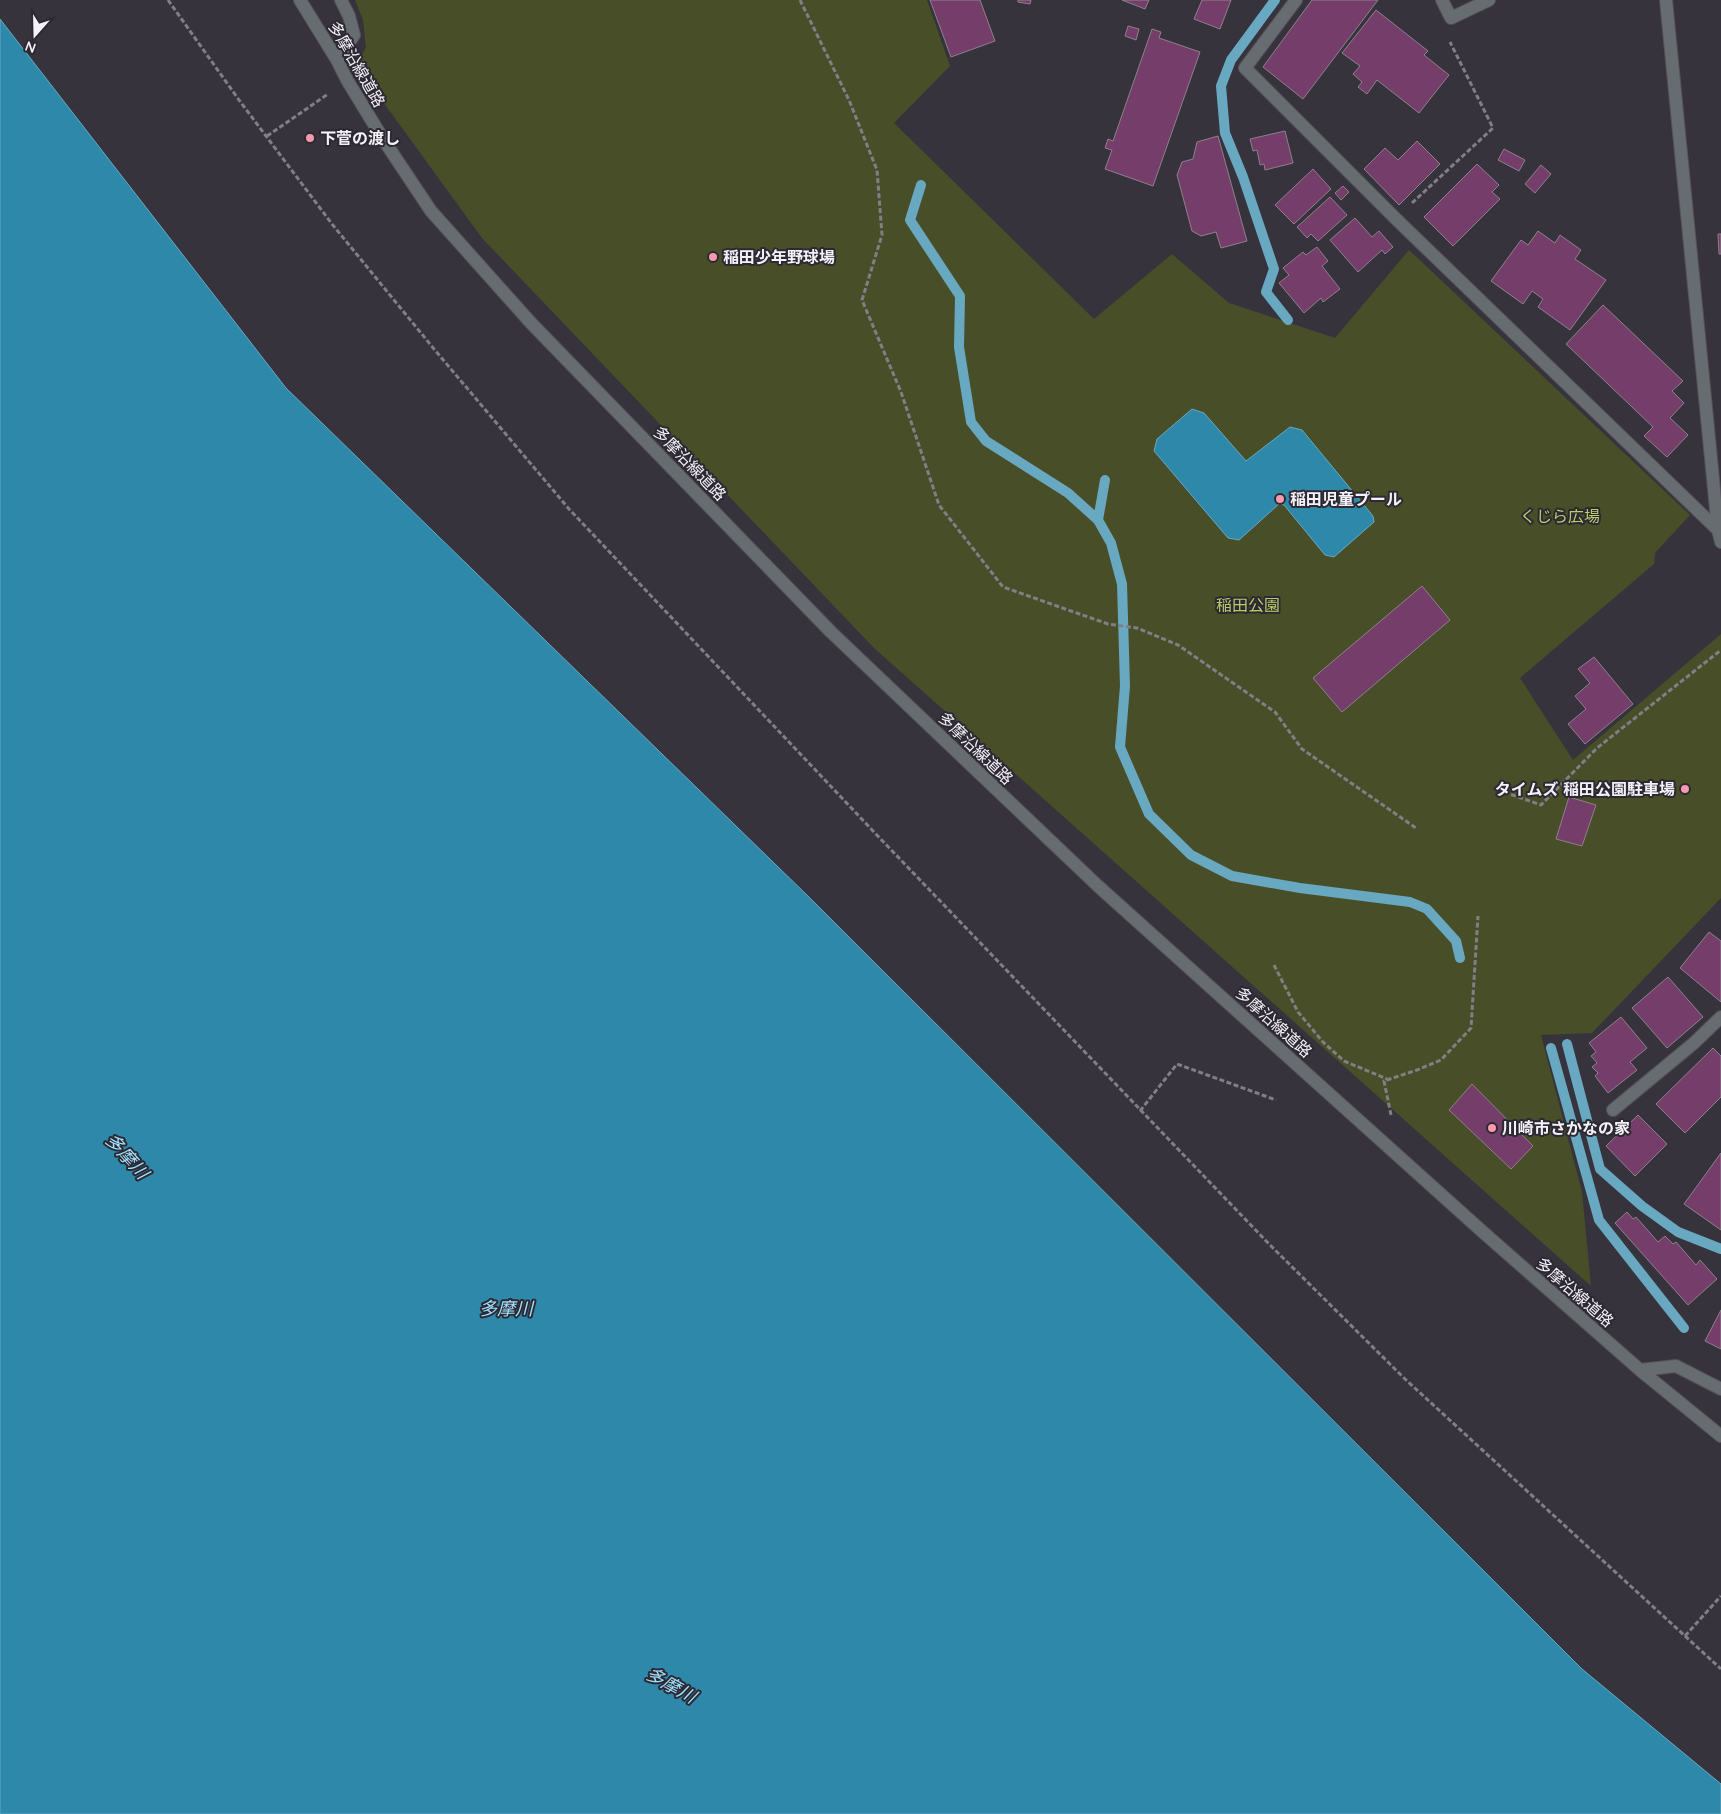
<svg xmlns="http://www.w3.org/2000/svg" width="1721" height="1814" viewBox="0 0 1721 1814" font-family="Quicksand,'Noto Sans JP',sans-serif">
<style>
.green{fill:#484f28}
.water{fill:#2e88aa;stroke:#69a8c1}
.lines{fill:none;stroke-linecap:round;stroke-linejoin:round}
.stream{stroke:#69a8c1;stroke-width:10}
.building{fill:#753e6a;stroke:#8d818a}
.minor-casing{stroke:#55515b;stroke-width:14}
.path{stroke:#827e87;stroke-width:3;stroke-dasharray:5 2.5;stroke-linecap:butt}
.minor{stroke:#666c70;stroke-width:12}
.poi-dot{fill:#f39aac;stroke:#2d2933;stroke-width:2}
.labels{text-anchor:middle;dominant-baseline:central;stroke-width:4;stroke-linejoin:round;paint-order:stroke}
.street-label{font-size:16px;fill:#f4f1f8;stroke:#2d2933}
.poi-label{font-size:16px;font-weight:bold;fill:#f4f1f8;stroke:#2d2933;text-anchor:start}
.park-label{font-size:16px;fill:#bacc68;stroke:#2d2933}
.water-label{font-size:18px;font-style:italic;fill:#a1e2ff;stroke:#2d2933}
</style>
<rect width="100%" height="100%" fill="#37333d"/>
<!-- green -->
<path class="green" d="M355,0H927L950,66L894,123L1094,319L1172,254L1229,303L1335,338L1409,250L1690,515L1655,553L1654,564L1520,678L1573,760L1721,634V898L1592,1033L1541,1035L1582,1192L1591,1286L874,648L482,238L357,66L366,47L363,20Z"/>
<!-- water -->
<path class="water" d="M0,19L286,388L811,899L1582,1669L1721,1784V1814H0Z
M1192,409L1204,413L1246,461L1290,427L1302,430L1373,516L1374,522L1334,557L1325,555L1284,505L1279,504L1239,540L1228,538L1154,451L1157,439Z"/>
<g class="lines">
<!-- stream -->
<path class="stream" d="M1275,0L1231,60L1221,86L1225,133L1243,177L1274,269L1266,292L1288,320
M921,185L910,220L960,296L959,347L971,422L986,441L1068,493L1098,520L1111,543L1122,584L1125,686L1120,747L1149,814L1191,855L1232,876L1300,888L1410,902L1427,909L1456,941L1460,958
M1098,520L1105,480
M1567,1044L1600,1169L1642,1206L1678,1232L1721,1249
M1551,1048L1599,1220L1684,1328"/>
</g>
<!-- building -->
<path class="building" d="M930,0H980L995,41L951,57Z
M1018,0H1031L1030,4L1018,2Z
M1122,0H1149L1145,9Z
M1202,0H1231L1220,29L1194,19Z
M1312,0H1378L1303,99L1263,67Z
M1376,10L1428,51L1424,55L1449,75L1419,113L1377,80L1367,94L1358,87L1362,82L1353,74L1360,66L1342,53Z
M1128,26L1139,29L1136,40L1125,36Z
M1152,29L1161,32L1159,38L1200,52L1153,186L1105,169L1112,150L1105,148L1108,139L1113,141Z
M1285,131L1293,163L1265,170L1264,164L1260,165L1257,150L1253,151L1250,139Z
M1218,136L1247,241L1221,248L1216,232L1201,236L1192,231L1177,175L1182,162L1193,159L1197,142Z
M1417,141L1440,164L1399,205L1364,169L1385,148L1398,160Z
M1504,149L1525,160L1519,171L1498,160Z
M1477,164L1499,185L1492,192L1500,199L1453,246L1424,217Z
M1541,165L1551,174L1535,193L1525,184Z
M1313,169L1331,189L1294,224L1275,205Z
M1343,186L1349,192L1341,200L1335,193Z
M1330,197L1347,215L1318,241L1311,234L1307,238L1297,227Z
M1355,218L1372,237L1379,231L1393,247L1385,254L1382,250L1358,272L1330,240Z
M1538,231L1555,243L1560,235L1581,250L1575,259L1606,280L1570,330L1538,307L1543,299L1532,291L1523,304L1491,281L1521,240L1528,245Z
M1718,234H1721V254H1719Z
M1317,247L1328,261L1322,266L1340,289L1323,302L1321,298L1304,313L1279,283L1289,275L1283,268L1303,252L1306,255Z
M1603,305L1683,381L1672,391L1684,403L1670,418L1688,435L1667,457L1644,436L1653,427L1566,344Z
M1422,586L1450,620L1342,712L1313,678Z
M1594,657L1633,704L1585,744L1568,724L1586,709L1575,696L1590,683L1578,669Z
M1569,797L1596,805L1582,846L1556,839Z
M1709,932L1721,941V1002L1680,968Z
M1668,977L1703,1017L1667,1048L1632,1008Z
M1621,1017L1647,1048L1630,1062L1637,1070L1608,1093L1595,1076L1598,1073L1592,1067L1597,1063L1591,1056L1596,1052L1589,1043Z
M1713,1048L1721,1056V1097L1685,1133L1656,1104Z
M1472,1084L1533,1146L1511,1169L1449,1110Z
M1638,1115L1667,1144L1635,1176L1606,1146Z
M1721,1153V1230L1684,1204Z
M1627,1212L1633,1219L1636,1217L1658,1242L1665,1236L1673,1244L1676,1242L1696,1265L1700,1260L1717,1279L1688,1305L1615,1223Z
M1721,1310V1349L1705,1341Z"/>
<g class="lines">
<!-- minor casing -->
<g class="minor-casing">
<path id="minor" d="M300,0L337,60L347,80L383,139L431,211L531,323L831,632L1098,886L1484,1233L1640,1370L1721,1436
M1296,0L1245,68L1395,218L1718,530
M1442,0L1451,18L1489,0
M1666,0L1718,530L1721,542
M337,60L354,35L349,16L341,0
M1613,1110L1694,1043L1721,1017
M1640,1370L1676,1366L1721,1389"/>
</g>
<!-- path -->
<path class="path" d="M168,0L239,100L332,224L434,349L569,509L874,832L1269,1244L1405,1379L1721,1669
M800,0L849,100L877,170L882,235L862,300L901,392L939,505L1003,587L1108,624L1137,628L1178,645L1275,712L1302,749L1416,828
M267,136L328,94
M1412,203L1493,128L1450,42
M1504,792L1541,805L1597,748L1721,650
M1274,965L1298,1012L1323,1042L1344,1061L1387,1079
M1140,1111L1177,1064L1276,1100
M1391,1115L1384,1081L1417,1070L1441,1060L1471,1028L1478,916
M1685,1636L1721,1596"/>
<!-- minor -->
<use href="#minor" class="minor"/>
</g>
<!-- markers -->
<g class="poi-dot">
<circle cx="310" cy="138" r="5"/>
<circle cx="713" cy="257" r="5"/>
<circle cx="1280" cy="499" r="5"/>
<circle cx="1685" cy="789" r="5"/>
<circle cx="1492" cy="1128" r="5"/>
</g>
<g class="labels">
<!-- street labels -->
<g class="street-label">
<text transform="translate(357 64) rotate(60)">多摩沿線道路</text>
<text transform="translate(690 463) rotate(46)">多摩沿線道路</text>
<text transform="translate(976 748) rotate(44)">多摩沿線道路</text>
<text transform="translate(1274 1022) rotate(42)">多摩沿線道路</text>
<text transform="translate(1575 1292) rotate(41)">多摩沿線道路</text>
</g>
<!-- poi labels -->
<g class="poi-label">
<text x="320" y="138">下菅の渡し</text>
<text x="723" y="257">稲田少年野球場</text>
<text x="1290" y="499">稲田児童プール</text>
<text x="1675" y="789" text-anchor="end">タイムズ 稲田公園駐車場</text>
<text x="1502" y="1128">川崎市さかなの家</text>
</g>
<!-- park labels -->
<g class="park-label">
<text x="1560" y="516">くじら広場</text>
<text x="1248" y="605">稲田公園</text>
</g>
<!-- water labels -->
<g class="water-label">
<text transform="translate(127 1156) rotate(48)">多摩川</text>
<text x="506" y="1308">多摩川</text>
<text transform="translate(671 1685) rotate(29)">多摩川</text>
</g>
</g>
<!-- north arrow -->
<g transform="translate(35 35) rotate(200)" stroke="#2d2933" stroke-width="4" paint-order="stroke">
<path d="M0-4L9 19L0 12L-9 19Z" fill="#f4f1f8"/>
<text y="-8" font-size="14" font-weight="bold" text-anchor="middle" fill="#f4f1f8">N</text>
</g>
</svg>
